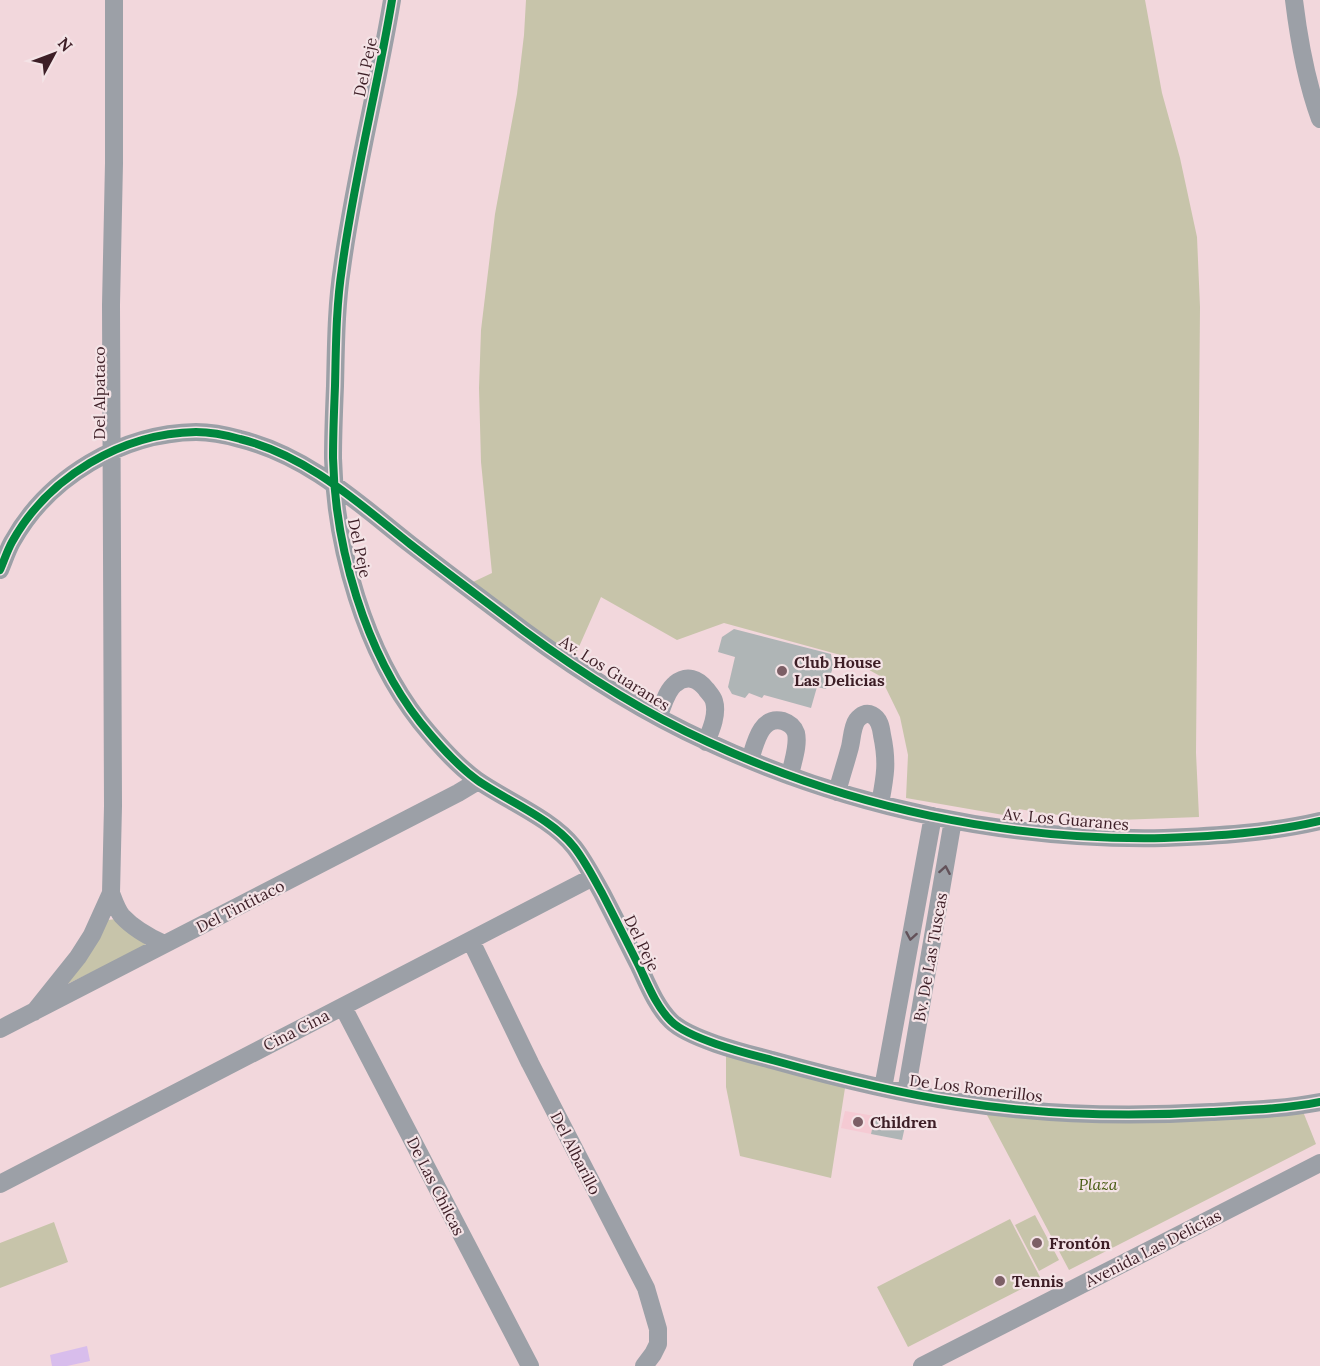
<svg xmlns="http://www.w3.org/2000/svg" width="1320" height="1366" viewBox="0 0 1320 1366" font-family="Lora,serif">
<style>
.built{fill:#f5cad3}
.green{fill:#c7c4aa}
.water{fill:#d8bdec}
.building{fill:#afb5b6}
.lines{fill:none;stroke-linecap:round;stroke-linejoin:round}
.minor{stroke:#9ca0a7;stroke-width:18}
.cycleway-casing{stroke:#f4e3e6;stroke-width:11}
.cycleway{stroke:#00873e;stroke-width:8}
.oneway{stroke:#63525a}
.poi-dot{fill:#7c5f66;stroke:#f4e3e6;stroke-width:2}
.labels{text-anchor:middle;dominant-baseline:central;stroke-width:4.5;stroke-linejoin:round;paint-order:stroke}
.street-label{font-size:16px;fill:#3d1e26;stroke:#f4e3e6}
.poi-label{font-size:16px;font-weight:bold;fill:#3d1e26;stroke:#f4e3e6;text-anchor:start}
.park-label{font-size:16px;font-style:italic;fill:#475b10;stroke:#f4e3e6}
</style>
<rect width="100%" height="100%" fill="#f2d7dc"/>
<!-- built -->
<path class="built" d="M845,1111L875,1116L871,1134L841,1128Z"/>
<!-- green -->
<path class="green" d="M526,0H1145L1162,93L1180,158L1197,237L1200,307L1196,753L1199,817L1118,820L1048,814L1019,809L1015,817L906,798L908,755L900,717L880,676L844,656L724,623L677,640L601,597L574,658L473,582L492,573L481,462L479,388L481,330L495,214L517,94L524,35Z
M117,919L147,946L59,988L107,920Z
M726,1053L845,1088L831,1178L740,1156L726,1087Z
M1302,1109L1316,1144L1069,1270L987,1115Z
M1035,1215L1059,1260L1039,1271L1015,1225Z
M1010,1219L1041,1279L908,1347L877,1287Z
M54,1222L68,1262L0,1288V1243Z"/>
<!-- water -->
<path class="water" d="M87,1346L90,1361L67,1366H52L50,1355Z"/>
<!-- building -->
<path class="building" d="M734,629L831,654L833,667L826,689L817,687L811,708L764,695L762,698L749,693L745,698L732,694L728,687L735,657L718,652L722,637Z
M875,1116L906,1122L902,1140L871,1134Z"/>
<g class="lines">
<!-- minor -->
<path class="minor" d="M392,0C377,90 354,178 342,268C336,307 336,346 335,386C334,410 333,434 333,458C335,547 365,652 420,722C437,743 455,764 477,780C507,801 551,818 574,847C585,861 593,877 602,893C615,918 627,942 639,966C648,985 656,1006 671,1021C689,1039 745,1053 772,1060C833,1077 895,1093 958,1102C1042,1115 1127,1117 1211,1112C1248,1110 1284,1109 1320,1102
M1294,0C1299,41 1306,81 1320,119
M0,570C4,561 7,551 12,542C48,477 122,433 196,432C211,432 226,435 240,439C308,456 357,502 410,544C447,573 485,601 523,630C581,673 642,712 708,742C850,808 1008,841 1164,838C1216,836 1269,833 1320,821
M658,717C663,707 666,691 675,684C687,674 698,679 706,689C709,693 713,697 714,701C718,714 711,730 706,742
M750,760C755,745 760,715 783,721C789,723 794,727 796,733C799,746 792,763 790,776
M837,792C841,777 846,762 850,747C852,739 852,727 857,720C861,715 866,712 872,715C880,719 881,728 882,735C888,763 885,777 880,804
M111,893C114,901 117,910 122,916C133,928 149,937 164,944
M471,941L530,1063L646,1288L658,1329V1344L653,1354L644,1366
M343,1007L530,1366
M34,1012L78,957L92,935L111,893L113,806L111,305L114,163V0
M0,1029L458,793L478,781
M883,1088L933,816
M906,1093L953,820
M0,1184L593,877
M922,1366L1320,1163"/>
<!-- cycleway casing -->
<g class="cycleway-casing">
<path id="cycleway" d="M392,0C377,90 354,178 342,268C336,307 336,346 335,386C334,410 333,434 333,458C335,547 365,652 420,722C437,743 455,764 477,780C507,801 551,818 574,847C585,861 593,877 602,893C615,918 627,942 639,966C648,985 656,1006 671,1021C689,1039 745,1053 772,1060C833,1077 895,1093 958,1102C1042,1115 1127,1117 1211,1112C1248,1110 1284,1109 1320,1102
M0,570C4,561 7,551 12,542C48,477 122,433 196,432C211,432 226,435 240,439C308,456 357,502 410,544C447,573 485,601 523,630C581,673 642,712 708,742C850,808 1008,841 1164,838C1216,836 1269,833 1320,821"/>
</g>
<!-- cycleway -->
<use href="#cycleway" class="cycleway"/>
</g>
<!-- one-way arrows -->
<defs><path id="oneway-chevron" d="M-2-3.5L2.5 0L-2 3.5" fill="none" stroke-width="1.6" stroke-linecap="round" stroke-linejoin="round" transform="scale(1.5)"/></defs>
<g class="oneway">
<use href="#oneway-chevron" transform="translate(945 870) rotate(-80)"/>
<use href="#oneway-chevron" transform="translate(911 936) rotate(100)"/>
</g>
<!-- markers -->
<g class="poi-dot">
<circle cx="782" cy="671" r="6"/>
<circle cx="858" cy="1122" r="6"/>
<circle cx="1037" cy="1243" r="6"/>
<circle cx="1000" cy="1281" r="6"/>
</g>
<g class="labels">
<!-- street labels -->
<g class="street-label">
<text transform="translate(365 67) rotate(-78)">Del Peje</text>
<text transform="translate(99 393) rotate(-90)">Del Alpataco</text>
<text transform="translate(360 548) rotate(78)">Del Peje</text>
<text transform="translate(615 673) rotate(32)">Av. Los Guaranes</text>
<text transform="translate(1066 819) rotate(5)">Av. Los Guaranes</text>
<text transform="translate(240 906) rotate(-27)">Del Tintitaco</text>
<text transform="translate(642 943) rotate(64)">Del Peje</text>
<text transform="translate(930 957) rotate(-80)">Bv. De Las Tuscas</text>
<text transform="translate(296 1030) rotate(-27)">Cina Cina</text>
<text transform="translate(976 1088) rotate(7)">De Los Romerillos</text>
<text transform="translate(576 1153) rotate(63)">Del Albarillo</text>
<text transform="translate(436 1186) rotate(63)">De Las Chilcas</text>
<text transform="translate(1153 1248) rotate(-27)">Avenida Las Delicias</text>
</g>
<!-- poi labels -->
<g class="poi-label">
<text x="794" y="662">Club House<tspan x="794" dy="18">Las Delicias</tspan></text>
<text x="870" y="1122">Children</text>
<text x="1049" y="1243">Frontón</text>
<text x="1012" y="1281">Tennis</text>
</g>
<!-- park labels -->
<g class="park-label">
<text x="1098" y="1184">Plaza</text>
</g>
</g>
<!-- north arrow -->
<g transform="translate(54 54) rotate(49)" stroke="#f4e3e6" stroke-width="4.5" paint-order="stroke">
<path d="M0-4.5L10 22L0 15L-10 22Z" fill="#3d1e26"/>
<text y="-9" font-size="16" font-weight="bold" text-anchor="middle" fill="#3d1e26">N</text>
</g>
</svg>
